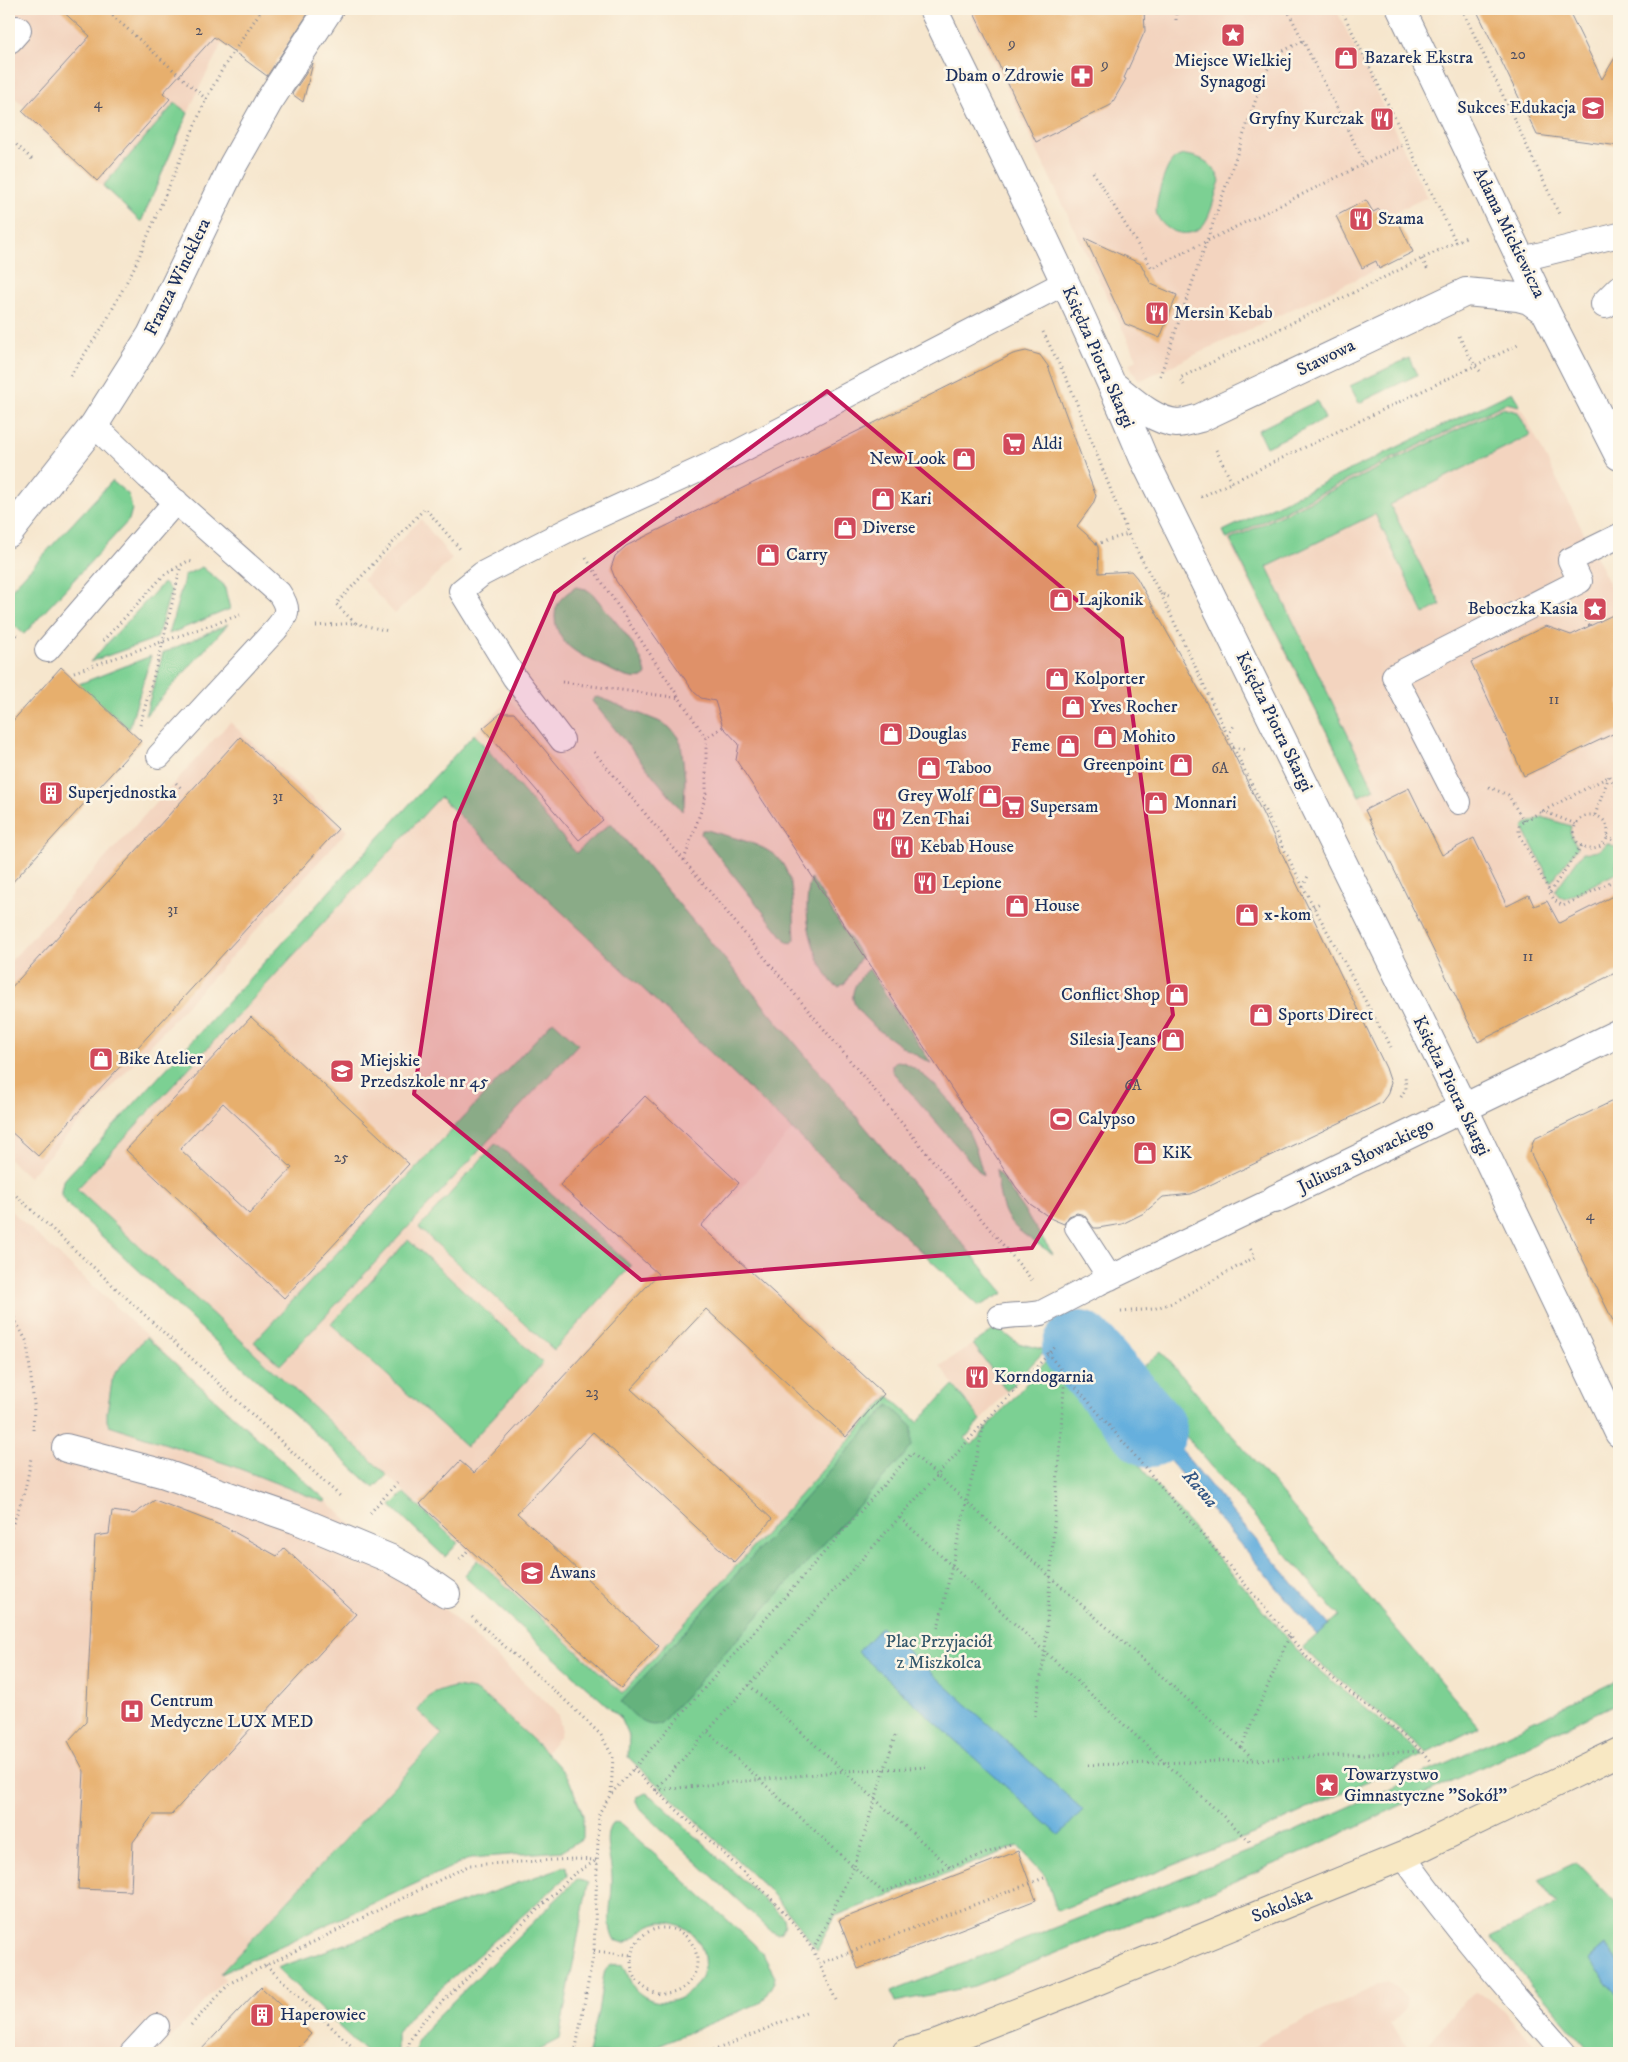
<svg xmlns="http://www.w3.org/2000/svg" width="1628" height="2062" viewBox="0 0 1628 2062" font-family="'IM FELL DW Pica',serif">
<style>
.built{fill:#f3d4bf;fill-rule:evenodd}
.green{fill:#7cd093;stroke:#4c8078}
.forest{fill:#65b27d;stroke:#40706e}
.water{fill:#65afdd;stroke:#406f9e}
.lines{fill:none;stroke-linecap:round;stroke-linejoin:round}
.river{stroke:#65afdd;stroke-width:74}
.building{fill:#e7af6d;fill-rule:evenodd}
.lane-casing{stroke:#888a96;stroke-width:26}
.street-casing{stroke:#888a96;stroke-width:30}
.secondary-casing{stroke:#888a96;stroke-width:30}
.path{stroke:#888a96;stroke-width:3;stroke-dasharray:1 4;stroke-linecap:butt}
.lane{stroke:#fff;stroke-width:24}
.street{stroke:#fff;stroke-width:28}
.secondary{stroke:#f8e8c3;stroke-width:28}
.marked{fill:#c2185b;fill-opacity:0.2;stroke:#c2185b;stroke-width:4;stroke-linejoin:round}
.labels{text-anchor:middle;dominant-baseline:central;stroke-width:5;stroke-linejoin:round;paint-order:stroke}
.number-label{font-size:15px;fill:#4e4f62}
.poi-label{font-size:18px;fill:#1b2f5e;stroke:#fcf5e5;text-anchor:start}
.street-label{font-size:18px;fill:#1b2f5e;stroke:#fcf5e5}
.park-label{font-size:18px;fill:#33576b;stroke:#fcf5e5}
.water-label{font-size:19px;font-style:italic;fill:#315584;stroke:#fcf5e5}
</style>
<rect width="100%" height="100%" fill="#fcf5e5"/>
<filter id="ink" filterUnits="userSpaceOnUse"><feTurbulence type="fractalNoise" baseFrequency=".02" numOctaves="2"/><feDisplacementMap in="SourceGraphic" scale="10" xChannelSelector="R" yChannelSelector="G"/><feConvolveMatrix kernelMatrix="1 2 1 2 8 2 1 2 1" color-interpolation-filters="sRGB"/></filter>
<filter id="wash" filterUnits="userSpaceOnUse"><feTurbulence type="fractalNoise" baseFrequency=".0096" numOctaves="4" result="noise"/><feDisplacementMap in="SourceGraphic" scale="20" xChannelSelector="R" yChannelSelector="G"/><feGaussianBlur stdDeviation="1.12" result="paint"/><feColorMatrix in="noise" values="0 0 0 0 0 0 0 0 0 0 0 0 0 0 0 0 0 1.4 0 .05"/><feComposite in="paint" operator="in"/></filter>
<g filter="url(#wash)">
<rect width="100%" height="100%" fill="#f6e6cd"/>
<!-- built -->
<path class="built" d="M9,9H243L224,40L200,86L141,222L29,119L22,111L25,107L9,92Z
M969,9H1336L1427,197L1393,213L1410,246L1407,255L1139,381L1129,364L1137,359ZM1176,157L1188,234L1169,230L1156,204L1169,165Z
M1506,403L1520,406L1619,603V971L1478,1042L1365,810L1227,539Z
M421,519L452,559L395,614L363,579Z
M510,700L611,823L576,854L474,734Z
M230,722L347,831L29,1177L9,1159V963Z
M440,797L793,1129L706,1227L889,1396L622,1693L77,1189Z
M9,1209L551,1707L558,1716L561,1726L560,1736L546,1752L492,1702L437,1692L428,1698L420,1705L418,1711L442,1733L220,1974L225,1979L157,2053H9Z
M973,1344L1007,1391L981,1420L940,1366Z
M1387,1981L1396,1986L1407,1999L1405,2009L1390,2024L1405,2042L1418,2053H1248L1267,2037Z
M1475,1992L1488,1998L1503,2010L1542,2053H1422L1465,1999Z"/>
<!-- green -->
<path class="green" d="M175,103L188,113L141,222L103,186Z
M1185,155C1203,157 1214,164 1220,181C1215,194 1212,213 1204,224C1191,241 1164,233 1157,215C1153,207 1164,172 1170,164C1174,158 1178,156 1185,155Z
M1409,358L1417,375L1359,403L1350,386Z
M1512,392L1520,406L1506,403L1227,539L1223,531Z
M1317,401L1325,419L1266,447L1258,430Z
M1502,408L1518,412L1530,435L1390,505L1441,605L1424,614L1375,514L1267,567L1374,789L1359,796L1230,540Z
M112,481L129,495L132,509L129,520L24,634L9,621V592Z
M202,567L224,585L230,609L169,634L185,575Z
M163,583L171,590L157,638L90,662Z
M576,587L586,589L593,594C610,616 641,647 646,674L643,678C629,681 615,672 603,666C580,655 556,645 555,617C555,601 564,595 576,587Z
M228,624L145,716L163,653Z
M151,656L129,729L107,709L97,718L79,684Z
M598,697L658,721L669,727L677,736L681,743L685,779L684,806L682,811L592,701L594,698Z
M474,734L576,853L611,823L1004,1293L979,1306L440,797L77,1189L387,1475L374,1488L67,1204C59,1195 60,1189 65,1179Z
M1542,817L1571,826L1570,832L1577,848L1551,882L1523,828L1526,824Z
M702,830H707C728,837 755,841 773,854C797,871 793,914 795,939L792,943L787,942L701,834Z
M1607,843L1618,848L1616,867L1618,872L1565,899L1559,896L1555,891L1583,852C1593,853 1601,852 1607,843Z
M811,878L861,957L845,983L839,987C832,985 830,979 826,973C809,945 802,910 811,878Z
M869,969L931,1063C912,1054 857,1021 853,999C851,987 861,976 869,969Z
M553,1021L578,1044L280,1365L254,1342Z
M896,1061C906,1061 916,1069 923,1075C956,1101 975,1136 983,1176L892,1071V1065Z
M496,1143L631,1266L554,1350L419,1228Z
M996,1169L1053,1254C1009,1225 1002,1224 996,1169Z
M408,1240L543,1363L466,1447L331,1324Z
M997,1328L1018,1343L1045,1350L1007,1391L973,1344Z
M146,1337L327,1501L324,1502L230,1465L109,1425L107,1421V1412L113,1375Z
M1161,1351L1479,1727L1427,1753L1310,1655L1303,1647L1339,1616L1134,1375Z
M1048,1359L1305,1659L1423,1755L1258,1832L1057,1911L1046,1877L1018,1846L835,1916L817,1950L800,1927L771,1892L628,1757L629,1736L621,1718L464,1576L478,1560L622,1693L889,1396L918,1422L953,1385L981,1420L965,1438L972,1445Z
M404,1493L458,1543L445,1557L391,1506Z
M1619,1680V1702L1298,1854L1216,1889L974,1986L895,2002L891,1992L1257,1848L1452,1761Z
M456,1687L474,1690L492,1702L546,1752L568,1777L583,1815V1838L562,1851L471,1858L220,1974L442,1734L418,1711C424,1696 441,1689 456,1687Z
M646,1793L653,1797L784,1918L785,1924L782,1932L777,1934L771,1931L640,1809L636,1801V1797Z
M617,1822L621,1824L753,1943L763,1954L775,1976L774,1982L762,2002L639,2053H588L598,2012L604,1973C608,1965 614,1963 623,1965C628,1972 629,1982 635,1989C672,2028 733,1970 689,1931C682,1925 670,1921 660,1922C643,1925 639,1937 625,1943L614,1940C605,1921 613,1899 612,1878C612,1862 602,1840 611,1825Z
M1577,1862L1619,1906V1963L1605,1945L1589,1959L1619,1997V2053H1591L1491,1937L1557,1904L1539,1880Z
M566,1866L567,1876L413,2013L397,2033V2053H367L277,1968Z
M577,1879L588,1883L559,2039L532,2053H415L417,2043L431,2023Z"/>
<!-- forest -->
<path class="forest" d="M889,1405L912,1426V1446L909,1450L661,1723C646,1731 631,1712 621,1702Z"/>
<!-- water -->
<path class="water" d="M1095,1345L1232,1512L1329,1625L1317,1635L1081,1356Z
M881,1627L1083,1810L1059,1835L858,1652Z
M1605,1945L1619,1963V1997L1589,1959Z"/>
<g class="lines">
<!-- river -->
<path class="river" d="M1079,1348L1150,1430"/>
</g>
<g id="blocks">
<!-- building -->
<path class="building" d="M60,9H311L267,76L214,37L163,93L170,99L97,181L22,111L90,36Z
M972,9H1144L1145,31L1124,78L1126,79L1111,105L1036,142Z
M1476,9H1568L1602,79L1619,51V146L1537,135Z
M313,63L303,102L292,94Z
M1366,200L1373,212L1379,209L1385,222L1396,217L1413,252L1379,269L1376,261L1362,268L1336,216Z
M1085,238L1141,264L1151,284L1177,295L1160,338L1125,324Z
M1026,351L1040,355L1048,366L1093,488L1096,496L1093,504L1077,526L1094,541L1098,547L1099,573L1131,571L1137,578L1228,742L1386,1068L1391,1083L1387,1095L1381,1103L1191,1194L1163,1197L1144,1213L1122,1224L1098,1228H1094L1084,1215L1077,1213L1069,1216L1064,1224L1052,1219L1030,1204L1016,1187L736,760L739,744L723,727L715,701L701,698L694,692L616,581L611,568L615,556L626,546L1013,354Z
M1619,612V731L1524,776L1471,662L1546,626L1571,635Z
M61,667L141,741L9,886V725Z
M501,713H514L603,820L579,840L483,728Z
M240,737L338,829L38,1156L9,1130V990Z
M1409,788L1442,855L1474,838L1507,906L1529,895L1534,906L1547,901L1559,923L1619,893V971L1478,1042L1365,810Z
M251,1017L409,1164L284,1298L126,1150ZM223,1103L292,1168L249,1214L180,1149Z
M645,1096L739,1183L701,1226L884,1394L846,1437L706,1309L631,1389L772,1519L734,1562L593,1432L517,1513L659,1646L621,1688L420,1504L460,1461L474,1473L658,1274L560,1185Z
M1619,1098V1333L1530,1152L1534,1139Z
M155,1500L225,1527L277,1556L284,1548L356,1614L171,1815H153L133,1842L131,1891L78,1889L84,1771L68,1741L86,1722L95,1536L109,1534L112,1511L134,1514Z
M1018,1851L1036,1900L858,1969L839,1920Z
M261,1987L311,2034L294,2053H198Z"/>
</g>
</g>
<g filter="url(#ink)">
<use href="#blocks" fill-opacity="0" stroke="#888a96" stroke-width="1"/>
<g class="lines">
<!-- lane casing -->
<g class="lane-casing">
<path id="lane" d="M1522,259L1619,235
M94,425L148,477L279,593C290,609 288,615 276,629L159,756
M47,650L176,501
M562,740L514,677L461,591L482,574L515,557L572,528L736,453L1064,283
M1459,802L1394,676L1580,581L1570,560L1619,536
M1077,1227L1110,1278
M1000,1317C1014,1314 1027,1316 1041,1313L1099,1283L1275,1199
M1403,1856C1453,1926 1508,1989 1564,2053
M132,2053L157,2026"/>
</g>
<!-- street casing -->
<g class="street-casing">
<path id="street" d="M933,9C1005,157 1079,305 1143,457L1464,1109L1619,1433
M1401,9L1546,312L1619,456
M9,39L17,30
M1605,304L1619,290
M1114,386C1132,400 1153,421 1177,423C1184,423 1193,420 1200,418L1466,292L1518,297L1529,300L1546,312
M9,533L94,425L151,335L233,165L269,101L329,9
M1275,1199L1619,1033
M66,1448L165,1474L295,1519L391,1559L416,1573L446,1594"/>
</g>
<!-- secondary casing -->
<g class="secondary-casing">
<path id="secondary" d="M906,2053L937,2044L1082,1987L1403,1856L1619,1752"/>
</g>
<!-- path -->
<path class="path" d="M105,9L206,99
M1287,9L1365,164
M1341,9L1456,242
M1462,9L1560,216
M1176,20V9
M9,138L34,161
M1093,172L1152,268L1407,143
M1422,259L1428,270
M1043,332L1070,386L1128,534L1160,593L1171,598
M1459,336L1475,366L1481,372
M70,376L104,325L135,266L206,99L223,68L262,9
M1160,376L1265,73L1279,53L1303,41
M1184,385L1180,378L1466,237
M1216,450L1232,483
M1201,497L1518,345
M1096,544L1128,534
M586,558L706,738L723,727
M1161,594L1233,747L1303,887L1384,1035
M1584,616L1590,626
M355,623L336,604L425,508L460,549
M316,626L355,623L388,631
M9,628L18,636
M103,641L164,575L188,561L192,562
M74,672L240,615
M562,682L680,698
M140,725L163,642L181,565
M1228,736L1234,725
M1233,747L1247,750
M594,752L1032,1280
M176,783L181,788
M1489,787L1508,795L1524,821
M1619,795L1610,776L1524,821L1519,825V833L1554,900L1563,906L1619,878
M1542,811L1576,824
M1595,815L1609,776
M1574 832a17 17 0 1 1 34 0a17 17 0 1 1-34 0Z
M1607,837L1619,843
M684,860L706,796V738
M1303,887L1308,876
M1550,892L1582,845
M1309,909L1322,902
M1384,1033L1391,1047
M1401,1097L1406,1089L1405,1075
M9,1189L342,1498
M9,1309L27,1342L34,1405L33,1431
M1121,1312L1153,1309L1172,1303L1255,1257L1250,1248
M1047,1353L1307,1657L1422,1751
M370,1513L397,1483
M900,1518L1251,1842
M9,1532C20,1508 28,1483 31,1457
M460,1560L469,1549
M472,1617L567,1702L601,1735L613,1757L611,1793
M938,1628L984,1424
M749,1685L950,1867
M1035,1716L1045,1650L1065,1374
M708,1732L854,1867L813,1950
M895,1736L854,1867L883,1892L1013,1843
M1241,1748L1289,1637
M1088,1765L1255,1760L1422,1751L1430,1761
M633,1769L768,1895L797,1927L813,1950L836,2000
M655,1790L984,1423L1057,1345
M656,1790L845,1771L929,1767
M631 1961a33 33 0 1 1 66 0a33 33 0 1 1-66 0Z
M594,1951L631,1955
M819,1964L1044,1878
M266,1965L359,2053
M191,2025L230,1983L470,1865L573,1859L597,1860
M407,2053L410,2040L423,2021L574,1874L597,1860
M575,2053L594,1951L599,1813L611,1794L912,1453L1255,1760
M708,2053L806,2012"/>
<!-- lane -->
<use href="#lane" class="lane"/>
<!-- street -->
<use href="#street" class="street"/>
<!-- secondary -->
<use href="#secondary" class="secondary"/>
</g>
</g>
<!-- marked area -->
<path class="marked" d="M827,391L1122,638L1173,1015L1032,1248L641,1280L414,1094L455,822L555,593Z"/>
<!-- icons -->
<defs>
<g id="sight-square" transform="scale(1.25)"><rect x="-9" y="-9" width="18" height="18" rx="4" fill="#d1495b" stroke="#fcf5e5"/><path d="M0-6L1.8-2.2L6-1.7L2.9 1.2L3.7 5.4L0 3.3L-3.7 5.4L-2.9 1.2L-6-1.7L-1.8-2.2Z" fill="#fff"/></g>
<g id="shop-square" transform="scale(1.25)"><rect x="-9" y="-9" width="18" height="18" rx="4" fill="#d1495b" stroke="#fcf5e5"/><path d="M-5-2.5h2.3a2.7 3.5 0 0 1 5.4 0H5L5.5 6h-11ZM-1.5-2.5h3a1.5 2.3 0 0 0-3 0Z" fill="#fff"/></g>
<g id="pharmacy-square" transform="scale(1.25)"><rect x="-9" y="-9" width="18" height="18" rx="4" fill="#d1495b" stroke="#fcf5e5"/><path d="M-2-6h4v4h4v4h-4v4h-4v-4h-4v-4h4Z" fill="#fff"/></g>
<g id="university-square" transform="scale(1.25)"><rect x="-9" y="-9" width="18" height="18" rx="4" fill="#d1495b" stroke="#fcf5e5"/><path d="M0-5L7-2L0 1L-7-2ZM-4 1L0 2.5L4 1V4Q0 6-4 4Z" fill="#fff"/></g>
<g id="restaurant-square" transform="scale(1.25)"><rect x="-9" y="-9" width="18" height="18" rx="4" fill="#d1495b" stroke="#fcf5e5"/><path d="M-5-6h1v4h1v-4h1v4h1v-4h1v5L-1.5 .5V6h-2V.5L-5-1ZM5-6V6H3V1.5H1.5Q1.5-4 5-6Z" fill="#fff"/></g>
<g id="supermarket-square" transform="scale(1.25)"><rect x="-9" y="-9" width="18" height="18" rx="4" fill="#d1495b" stroke="#fcf5e5"/><path d="M-6-5.5h2.5l.6 2H6L4.5 2H-2.5L-4.4-4H-6ZM-1.5 3.2a1.3 1.3 0 1 0 .1 0ZM3 3.2a1.3 1.3 0 1 0 .1 0Z" fill="#fff"/></g>
<g id="building-square" transform="scale(1.25)"><rect x="-9" y="-9" width="18" height="18" rx="4" fill="#d1495b" stroke="#fcf5e5"/><path d="M-4-6H4V6H1V3H-1V6H-4ZM-2.5-4.3h1.7v1.8h-1.7ZM.8-4.3h1.7v1.8H.8ZM-2.5-1h1.7V.8h-1.7ZM.8-1h1.7V.8H.8Z" fill="#fff"/></g>
<g id="school-square" transform="scale(1.25)"><rect x="-9" y="-9" width="18" height="18" rx="4" fill="#d1495b" stroke="#fcf5e5"/><path d="M0-5L7-2L0 1L-7-2ZM-4 1L0 2.5L4 1V4Q0 6-4 4Z" fill="#fff"/></g>
<g id="stadium-square" transform="scale(1.25)"><rect x="-9" y="-9" width="18" height="18" rx="4" fill="#d1495b" stroke="#fcf5e5"/><path d="M0-5a6.5 5 0 1 0 0 10a6.5 5 0 1 0 0-10ZM-3.5-1.8h7v3.6h-7Z" fill="#fff"/></g>
<g id="hospital-square" transform="scale(1.25)"><rect x="-9" y="-9" width="18" height="18" rx="4" fill="#d1495b" stroke="#fcf5e5"/><path d="M-5-5h3v3.5h4V-5h3V5h-3V1.5h-4V5h-3Z" fill="#fff"/></g>
</defs>
<g fill-rule="evenodd">
<use href="#sight-square" x="1233" y="35"/>
<use href="#shop-square" x="1346" y="58"/>
<use href="#pharmacy-square" x="1082" y="76"/>
<use href="#university-square" x="1593" y="108"/>
<use href="#restaurant-square" x="1382" y="119"/>
<use href="#restaurant-square" x="1361" y="219"/>
<use href="#restaurant-square" x="1157" y="313"/>
<use href="#supermarket-square" x="1014" y="444"/>
<use href="#shop-square" x="964" y="459"/>
<use href="#shop-square" x="883" y="499"/>
<use href="#shop-square" x="845" y="528"/>
<use href="#shop-square" x="768" y="555"/>
<use href="#shop-square" x="1061" y="600"/>
<use href="#sight-square" x="1595" y="609"/>
<use href="#shop-square" x="1057" y="679"/>
<use href="#shop-square" x="1073" y="707"/>
<use href="#shop-square" x="891" y="734"/>
<use href="#shop-square" x="1105" y="737"/>
<use href="#shop-square" x="1068" y="746"/>
<use href="#shop-square" x="1181" y="765"/>
<use href="#shop-square" x="929" y="768"/>
<use href="#building-square" x="51" y="793"/>
<use href="#shop-square" x="990" y="796"/>
<use href="#shop-square" x="1156" y="803"/>
<use href="#supermarket-square" x="1013" y="807"/>
<use href="#restaurant-square" x="884" y="819"/>
<use href="#restaurant-square" x="902" y="847"/>
<use href="#restaurant-square" x="925" y="883"/>
<use href="#shop-square" x="1017" y="906"/>
<use href="#shop-square" x="1247" y="915"/>
<use href="#shop-square" x="1177" y="995"/>
<use href="#shop-square" x="1261" y="1015"/>
<use href="#shop-square" x="1173" y="1040"/>
<use href="#shop-square" x="101" y="1059"/>
<use href="#school-square" x="342" y="1071"/>
<use href="#stadium-square" x="1061" y="1119"/>
<use href="#shop-square" x="1145" y="1153"/>
<use href="#restaurant-square" x="977" y="1377"/>
<use href="#university-square" x="532" y="1573"/>
<use href="#hospital-square" x="132" y="1711"/>
<use href="#sight-square" x="1327" y="1785"/>
<use href="#building-square" x="262" y="2015"/>
</g>
<g class="labels">
<!-- number labels -->
<g class="number-label">
<text x="199" y="30">2</text>
<text x="1012" y="43">9</text>
<text x="1518" y="54">20</text>
<text x="1105" y="64">9</text>
<text x="98" y="103">4</text>
<text x="1554" y="699">11</text>
<text x="1220" y="768">6A</text>
<text x="278" y="796">31</text>
<text x="173" y="909">31</text>
<text x="1528" y="956">11</text>
<text x="1133" y="1085">6A</text>
<text x="341" y="1157">25</text>
<text x="1590" y="1215">4</text>
<text x="592" y="1392">23</text>
</g>
<!-- poi labels -->
<g class="poi-label">
<text x="1364" y="58">Bazarek Ekstra</text>
<text x="1233" y="61" text-anchor="middle">Miejsce Wielkiej<tspan x="1233" dy="21">Synagogi</tspan></text>
<text x="1064" y="76" text-anchor="end">Dbam o Zdrowie</text>
<text x="1576" y="108" text-anchor="end">Sukces Edukacja</text>
<text x="1364" y="119" text-anchor="end">Gryfny Kurczak</text>
<text x="1378" y="219">Szama</text>
<text x="1174" y="313">Mersin Kebab</text>
<text x="1032" y="444">Aldi</text>
<text x="946" y="459" text-anchor="end">New Look</text>
<text x="900" y="499">Kari</text>
<text x="862" y="528">Diverse</text>
<text x="786" y="555">Carry</text>
<text x="1078" y="600">Lajkonik</text>
<text x="1578" y="609" text-anchor="end">Beboczka Kasia</text>
<text x="1074" y="679">Kolporter</text>
<text x="1090" y="707">Yves Rocher</text>
<text x="908" y="734">Douglas</text>
<text x="1122" y="737">Mohito</text>
<text x="1050" y="746" text-anchor="end">Feme</text>
<text x="1164" y="765" text-anchor="end">Greenpoint</text>
<text x="946" y="768">Taboo</text>
<text x="68" y="793">Superjednostka</text>
<text x="972" y="796" text-anchor="end">Grey Wolf</text>
<text x="1174" y="803">Monnari</text>
<text x="1030" y="807">Supersam</text>
<text x="902" y="819">Zen Thai</text>
<text x="920" y="847">Kebab House</text>
<text x="942" y="883">Lepione</text>
<text x="1034" y="906">House</text>
<text x="1264" y="915">x-kom</text>
<text x="1160" y="995" text-anchor="end">Conflict Shop</text>
<text x="1278" y="1015">Sports Direct</text>
<text x="1156" y="1040" text-anchor="end">Silesia Jeans</text>
<text x="118" y="1059">Bike Atelier</text>
<text x="360" y="1061">Miejskie<tspan x="360" dy="21">Przedszkole nr 45</tspan></text>
<text x="1078" y="1119">Calypso</text>
<text x="1162" y="1153">KiK</text>
<text x="994" y="1377">Korndogarnia</text>
<text x="550" y="1573">Awans</text>
<text x="150" y="1701">Centrum<tspan x="150" dy="21">Medyczne LUX MED</tspan></text>
<text x="1344" y="1775">Towarzystwo<tspan x="1344" dy="21">Gimnastyczne "Sokół"</tspan></text>
<text x="280" y="2015">Haperowiec</text>
</g>
<!-- street labels -->
<g class="street-label">
<text transform="translate(1509 233) rotate(64)">Adama Mickiewicza</text>
<text transform="translate(178 277) rotate(-64)">Franza Wincklera</text>
<text transform="translate(1098 357) rotate(66)">Księdza Piotra Skargi</text>
<text transform="translate(1326 358) rotate(-26)">Stawowa</text>
<text transform="translate(1274 722) rotate(64)">Księdza Piotra Skargi</text>
<text transform="translate(1451 1086) rotate(64)">Księdza Piotra Skargi</text>
<text transform="translate(1366 1156) rotate(-26)">Juliusza Słowackiego</text>
<text transform="translate(1282 1906) rotate(-22)">Sokolska</text>
</g>
<!-- park labels -->
<g class="park-label">
<text x="939" y="1642">Plac Przyjaciół<tspan x="939" dy="21">z Miszkolca</tspan></text>
</g>
<!-- water labels -->
<g class="water-label">
<text transform="translate(1200 1489) rotate(49)">Rawa</text>
</g>
</g>
<!-- margin -->
<rect width="1628" height="2062" fill="none" stroke="#fcf5e5" stroke-width="30"/>
</svg>
